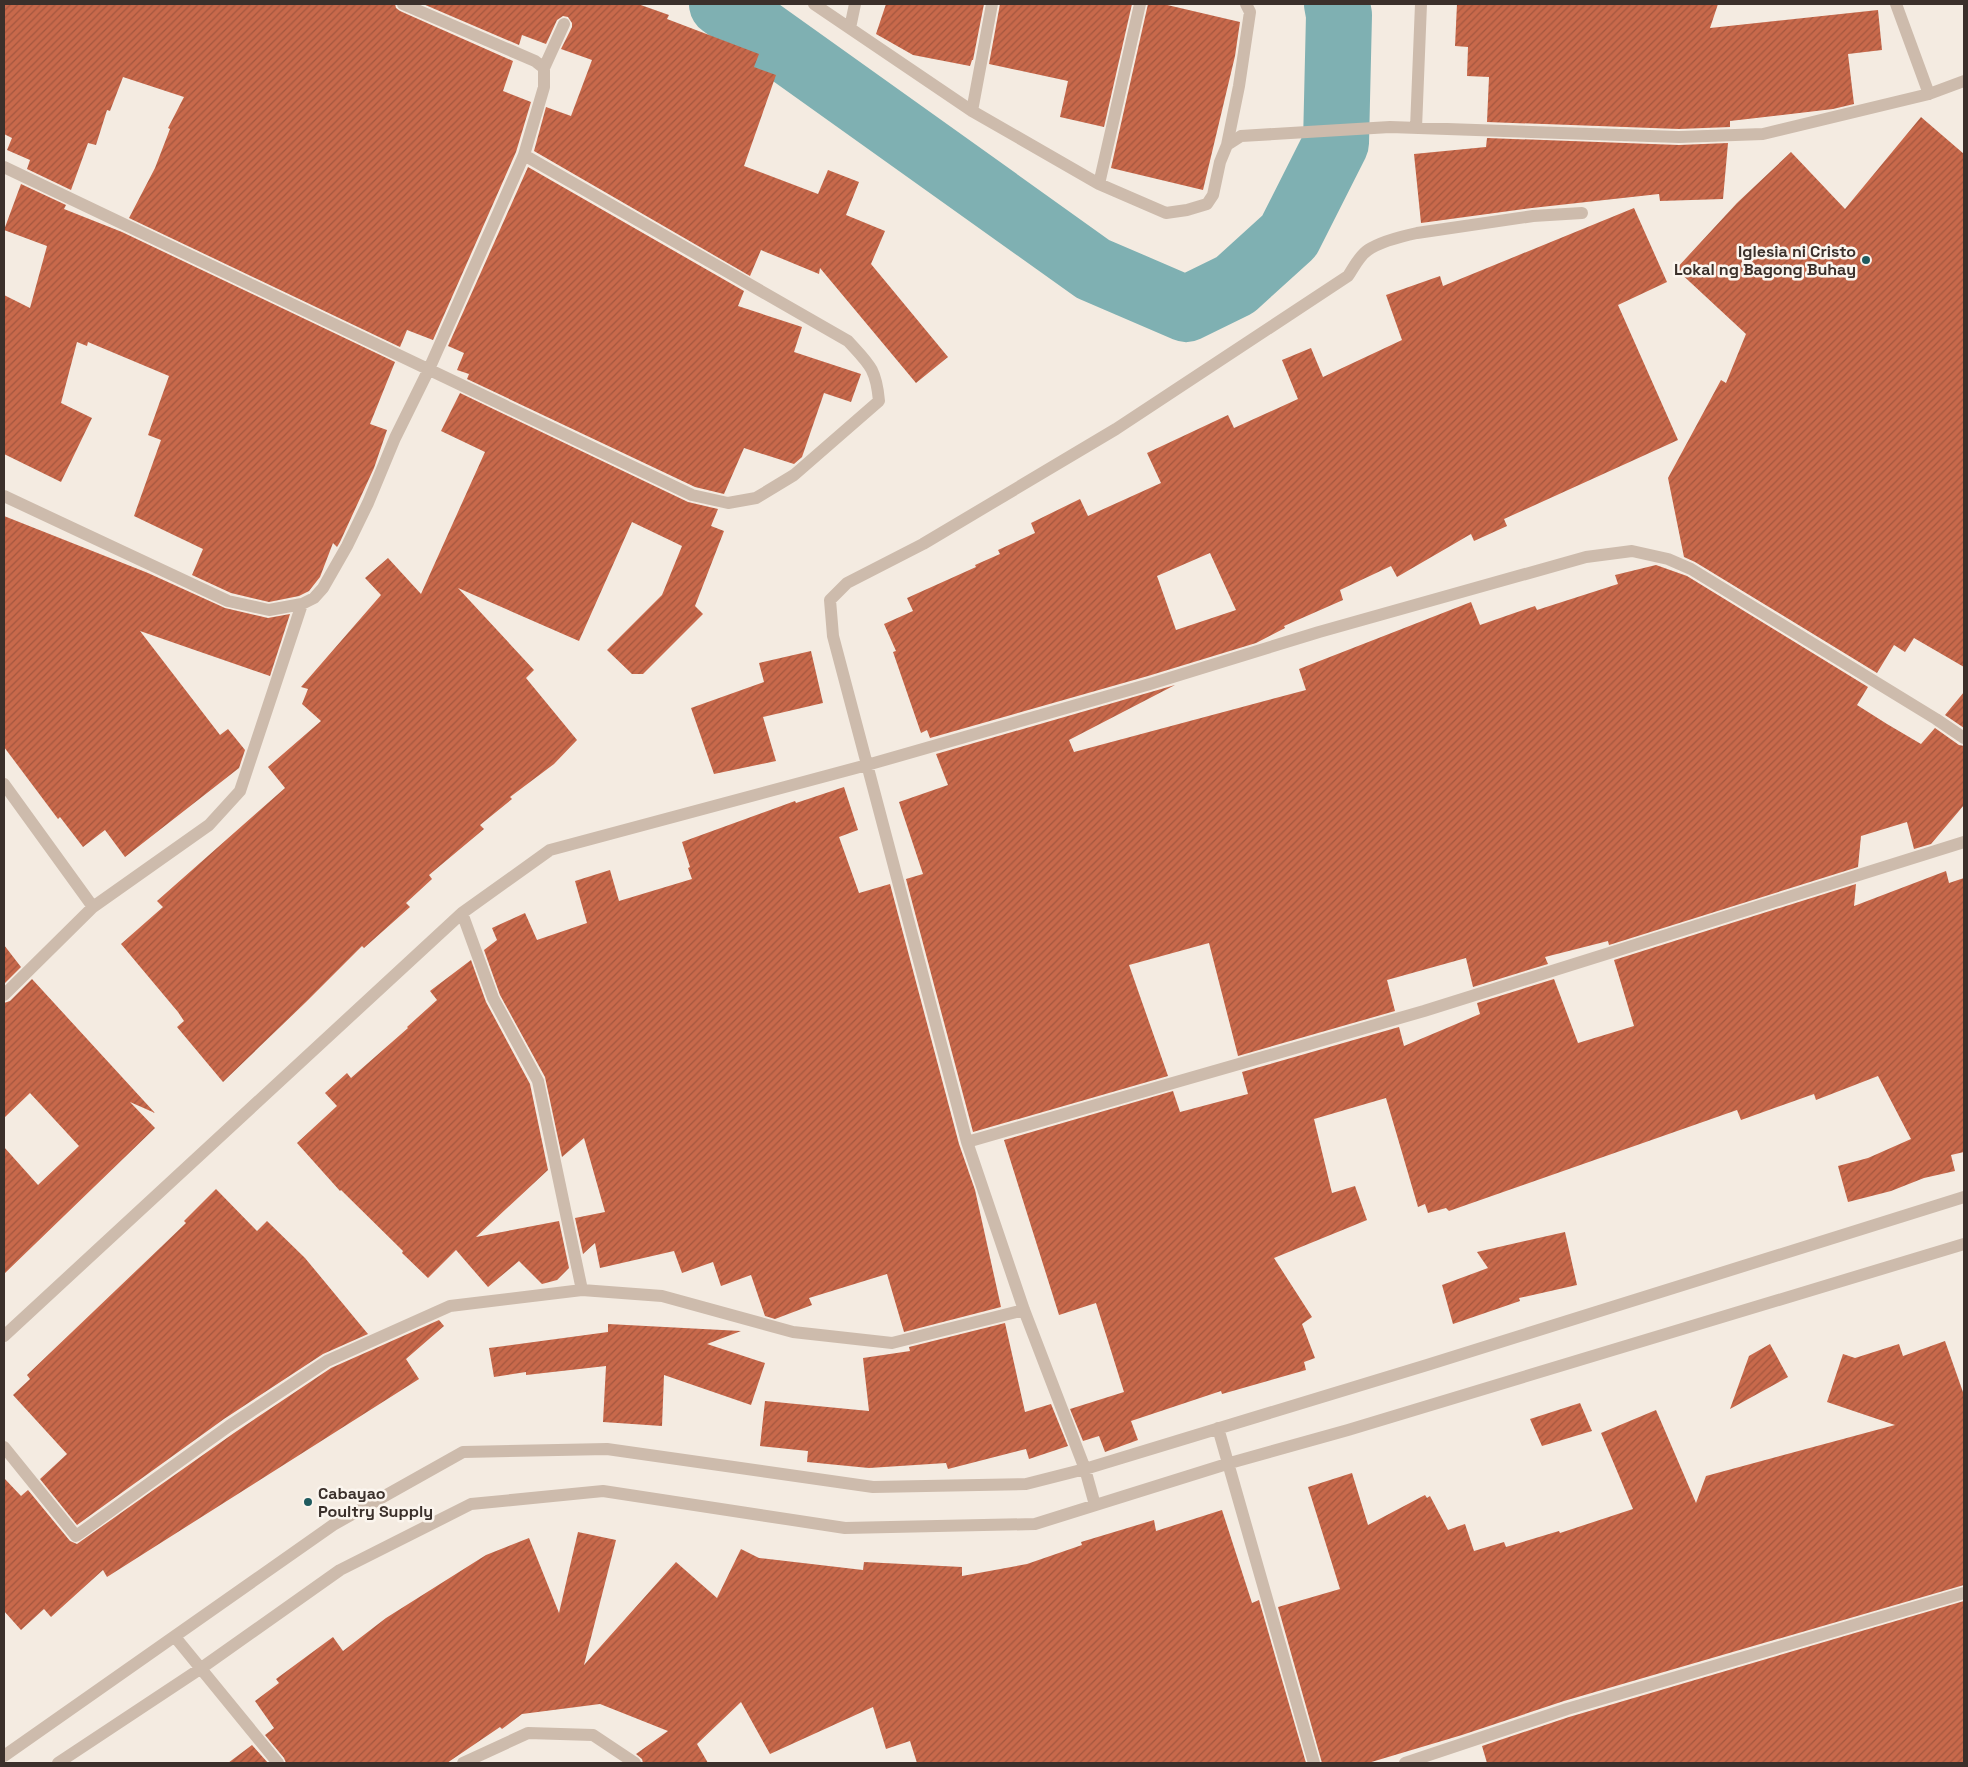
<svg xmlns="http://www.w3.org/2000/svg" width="1968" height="1767" viewBox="0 0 1968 1767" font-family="'Space Grotesk',sans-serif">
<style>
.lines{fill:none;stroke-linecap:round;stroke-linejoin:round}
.river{stroke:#7fb0b2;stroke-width:66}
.building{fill:url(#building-hatch);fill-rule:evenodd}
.minor{stroke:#cdbbac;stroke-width:12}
.poi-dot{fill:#1f5a5e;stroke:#fbf5ee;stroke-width:2}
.labels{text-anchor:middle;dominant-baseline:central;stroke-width:5;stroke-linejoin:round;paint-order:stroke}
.poi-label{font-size:16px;font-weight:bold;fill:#3b302b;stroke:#fbf5ee;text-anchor:end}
</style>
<defs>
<pattern id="building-hatch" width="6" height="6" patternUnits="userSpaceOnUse" patternTransform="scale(1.25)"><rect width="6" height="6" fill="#c8694b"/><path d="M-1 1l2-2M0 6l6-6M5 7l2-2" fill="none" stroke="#a4573f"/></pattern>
</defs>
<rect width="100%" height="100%" fill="#f4ebe1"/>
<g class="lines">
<!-- river -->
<path class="river" d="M722,4L1093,269L1186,309L1235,285L1289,236L1336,143L1339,15L1337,4"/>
</g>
<!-- building -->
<path class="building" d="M4,4H395L396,8L400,11L513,61L503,91L531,102L516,152L433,340L407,330L400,347L129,218L155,168L170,129L168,128L184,97L123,77L110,111L107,110L96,145L88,143L71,190L27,169L30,160L7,150L12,138L4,134Z
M423,4H638L669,15L667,19L759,54L754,67L776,75L744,166L818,194L828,170L859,182L846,215L885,231L871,264L948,357L916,383L820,268L819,274L761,250L750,276L534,151L546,107L571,116L592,60L561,49L572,27V23L568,17L563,16L557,20L546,44L522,35L519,45Z
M886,4H984L973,60H972L970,66L913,55L876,34Z
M1000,4H1132L1104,127L1060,117L1068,81L989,64Z
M1148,4H1163L1240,22L1235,56L1203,190L1111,168Z
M1457,4H1718L1710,28L1878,10L1882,50L1848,54L1854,104L1833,109L1730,121V127L1679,129L1487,122L1489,77L1467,76L1468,47L1455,46Z
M1921,117L1964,154V667L1914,638L1905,652L1894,645L1877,673L1695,562L1684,557L1668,478L1721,380L1726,383L1746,334L1676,269L1737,203L1791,152L1845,209Z
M1487,138L1679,145L1728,143L1723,199L1660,201L1659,194L1532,208L1421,223L1414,154L1486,147Z
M528,167L744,291L738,306L802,327L794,352L861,374L851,402L824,393L802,457L794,464L744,448L724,494L695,487L467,379L469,374L457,370L464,353L448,346Z
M21,184L66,205L64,209L122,232L395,362L370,424L387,430L374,468L340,542L337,547L333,543L320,577L309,591L299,596L269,602L231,593L192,575L203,549L134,516L161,440L148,435L169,376L88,342L87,346L77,342L61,403L92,418L61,482L4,454V295L30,308L47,246L4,230Z
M1634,208L1667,282L1618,305L1678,440L1504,519L1507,526L1474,541L1471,534L1397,577L1391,566L1340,590L1343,600L1284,626L1285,628L1256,643L1148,676L930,738L927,730L921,733L893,652L896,651L884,624L913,611L907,598L976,567L975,565L1000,554L998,550L1035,533L1031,523L1080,499L1088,516L1161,483L1147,453L1228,415L1234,428L1298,399L1282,360L1311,348L1323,377L1402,340L1386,295L1440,276L1443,286ZM1210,553L1236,610L1176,630L1157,576Z
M460,393L688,502L718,509L711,526L724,531L695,606L703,614L643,674H632L607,650L662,595L682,546L632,522L579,641L458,588L534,670L526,678L577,740L554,764L510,797L512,799L480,825L484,829L429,875L432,879L406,903L410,907L364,948L362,946L306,1002L223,1082L177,1027L184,1021L178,1012L121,944L163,907L157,901L285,788L268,767L321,721L302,704L308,689L301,687L381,595L365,578L388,558L421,594L485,452L441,431Z
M4,516L148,573L225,608L268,618L290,614L270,676L140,631L220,735L228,729L245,750L239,768L125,857L105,830L83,847L60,817L58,819L4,747Z
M1656,565L1687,576L1868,687L1857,705L1887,724L1921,744L1935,728L1959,745L1964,746V805L1931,844L1914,849L1907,822L1861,836L1858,867L1609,945L1608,941L1545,957L1548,964L1473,987L1466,958L1387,980L1395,1011L1238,1056L1209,943L1129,965L1168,1076L973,1132L906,879L923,874L899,802L948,785L936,754L1175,685L1069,740L1074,752L1306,690L1299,669L1471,602L1480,625L1535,606L1537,610L1618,584L1615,575Z
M811,651L823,703L763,717L776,761L714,774L691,708L764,682L759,663Z
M1964,692V728L1945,715Z
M844,787L858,830L839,837L859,893L890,884L959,1144L975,1190L1001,1307L904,1332L887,1274L809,1298L812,1305L775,1319L765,1316L751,1275L721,1286L713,1262L682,1273L674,1251L600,1268L595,1243L583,1254L575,1218L605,1212L584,1138L562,1157L545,1077L500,995L484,950L497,940L492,928L525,913L537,940L587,923L575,881L610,870L619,901L692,879L688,868L690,867L682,842L795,801L796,803Z
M1946,871L1949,883L1964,878V1152L1951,1155L1955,1171L1924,1178L1891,1191L1848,1202L1838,1166L1868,1158L1911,1139L1878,1076L1816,1100L1814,1094L1741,1120L1737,1110L1449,1211L1446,1208L1428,1213L1425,1204L1418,1207L1386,1098L1314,1119L1332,1193L1355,1186L1367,1220L1274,1258L1312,1317L1302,1324L1315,1358L1304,1362L1306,1370L1222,1394L1221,1391L1131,1421L1138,1440L1105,1452L1099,1436L1083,1441L1070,1409L1124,1392L1096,1303L1059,1315L1004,1140L1173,1091L1180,1112L1248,1094L1242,1072L1399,1027L1404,1046L1480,1014L1477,1003L1554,979L1578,1043L1634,1026L1614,960L1856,884L1854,906Z
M4,945L21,967L4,984Z
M471,960L486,1002L530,1084L548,1170L476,1237L559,1221L569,1268L557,1280L542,1284L519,1261L488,1287L456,1250L428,1278L402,1253L403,1251L341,1190L340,1191L297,1143L337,1106L325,1093L347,1073L351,1078L408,1028L407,1027L437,1000L430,991Z
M32,979L155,1113L130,1102L155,1128L4,1274V1147L38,1185L79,1146L30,1093L4,1118V1003L10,1001Z
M216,1189L257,1231L267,1221L305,1258L368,1334L323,1354L224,1419L77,1525L40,1479L67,1454L13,1395L30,1379L27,1375L161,1247L186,1223L184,1221Z
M1565,1232L1577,1285L1519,1298L1520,1301L1453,1324L1442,1285L1488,1268L1477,1252Z
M439,1320L444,1326L406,1359L419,1379L107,1577L103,1570L51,1617L44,1609L21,1630L4,1611V1478L21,1496L28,1490L70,1541L77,1544L234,1433L331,1368Z
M1005,1323L1025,1412L1051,1404L1068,1446L1029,1459L1026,1449L948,1469L946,1463L869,1468L807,1462L808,1451L760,1446L765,1401L869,1411L863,1358L910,1351L909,1347Z
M608,1324L741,1331L707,1344L765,1363L751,1405L664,1375L662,1426L603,1422L606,1366L526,1375V1372L494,1377L489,1348L608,1332Z
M1945,1341L1964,1395V1585L1564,1701L1462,1735L1368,1763H1322L1278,1607L1340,1589L1308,1487L1352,1473L1368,1525L1425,1495L1427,1498L1430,1496L1448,1530L1465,1524L1474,1551L1504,1542L1506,1547L1559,1531L1560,1533L1633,1509L1601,1433L1656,1410L1696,1503L1706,1476L1895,1425L1827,1402L1843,1354L1855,1358L1899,1344L1903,1356Z
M1770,1344L1788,1377L1730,1409L1749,1356Z
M1580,1403L1592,1431L1542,1446L1530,1419Z
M1222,1510L1252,1603L1259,1600L1306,1763H917L910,1741L886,1749L873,1707L770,1754L741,1702L697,1744L708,1763H643L642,1759L636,1754L668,1731L600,1704L522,1714L502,1729L500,1727L447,1763H286L284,1758L265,1735L274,1728L255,1701L279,1683L276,1679L333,1637L343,1651L386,1618L486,1555L529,1538L559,1613L578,1532L616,1540L584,1665L676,1562L717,1598L741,1549L759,1558L863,1570L864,1562L962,1567V1576L1027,1564L1082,1545L1081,1542L1154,1520L1156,1531Z
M1964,1601V1763H1487L1482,1746L1569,1717Z
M252,1745L268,1763H228Z"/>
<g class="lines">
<!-- minor -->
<path class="minor" d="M403,4L535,61L544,68
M814,4L972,111L1099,184L1166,213L1187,210L1207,204L1213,195L1220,162L1227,145L1241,136L1390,127L1679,137L1763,134L1929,94L1964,81
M1896,4L1929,94
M850,28L855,4
M972,111L992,4
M1416,128L1421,4
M1227,145L1239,86L1250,12L1246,4
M4,167L692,495L728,503L756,498L794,475L879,401C876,368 869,364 848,341L524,155
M1099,184L1140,4
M4,496L228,601L269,610L302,604
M4,784L93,907
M462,913L493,998L538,1081L582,1290
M4,995L93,907L209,825L240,791L302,604L314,598L323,588L347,546L368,503L395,438L429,369L524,155L544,87V68L564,24
M967,1142L1424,1011L1964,842
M4,1336L462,913L550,850L867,765L1150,684L1319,632L1586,557L1632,551L1668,559L1691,569L1936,719L1964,738
M1218,1428L1314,1763
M4,1447L76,1536L229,1426L327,1361L450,1306L582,1290L662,1296L793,1332L892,1343L1024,1310
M1095,1505L1085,1469L1024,1310L967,1142L833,636L830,600L847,583L923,544L1116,429L1348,276C1354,267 1359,256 1368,250C1380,242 1403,236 1417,233L1533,216L1582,213
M175,1637L278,1763
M4,1756L333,1525L463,1452L607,1449L873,1487L1026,1484L1085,1469L1427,1365L1964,1197
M58,1763L200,1669L340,1570L471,1504L603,1491L845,1528L1035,1524L1230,1463L1348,1430L1964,1244
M463,1763L528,1733L593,1735L635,1763
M1405,1763L1567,1709L1964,1593"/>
</g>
<!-- markers -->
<g class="poi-dot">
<circle cx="1866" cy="260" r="5"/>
<circle cx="308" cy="1502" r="5"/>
</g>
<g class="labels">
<!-- poi labels -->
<g class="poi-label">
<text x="1856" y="251">Iglesia ni Cristo<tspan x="1856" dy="18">Lokal ng Bagong Buhay</tspan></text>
<text x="318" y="1493" text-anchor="start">Cabayao<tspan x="318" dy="18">Poultry Supply</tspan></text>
</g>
</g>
<!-- border -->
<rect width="1968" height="1767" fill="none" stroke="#3b302b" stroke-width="10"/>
</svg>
